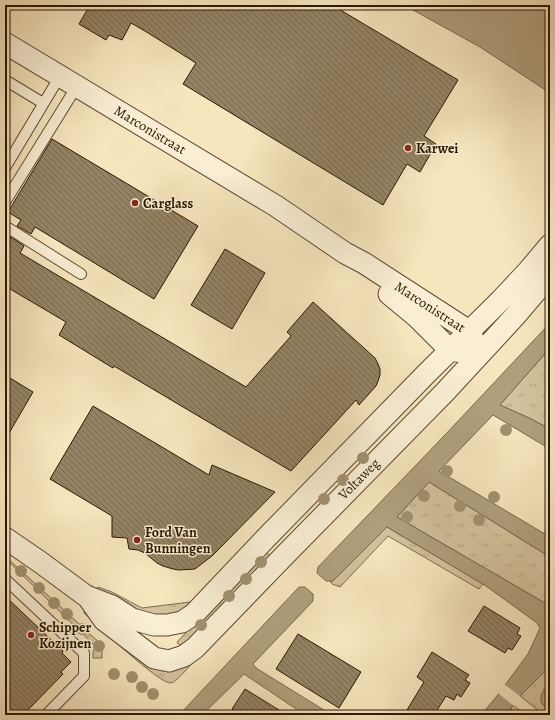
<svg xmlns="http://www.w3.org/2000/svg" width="555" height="720" viewBox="0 0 555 720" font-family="Alegreya,serif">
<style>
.grass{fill:url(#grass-tufts);stroke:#7e6d4f}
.water{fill:#b09f7d;stroke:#7a694b}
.pier{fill:#f6e5bd}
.building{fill:url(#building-back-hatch);stroke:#291801}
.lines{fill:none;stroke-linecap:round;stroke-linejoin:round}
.service-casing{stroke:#5c4b30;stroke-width:12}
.minor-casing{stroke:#5c4b30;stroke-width:23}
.service{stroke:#f9eed4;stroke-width:10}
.minor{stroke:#f9eed4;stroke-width:21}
.tree{fill:#a1906f}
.poi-dot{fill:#8f2418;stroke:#f9eed4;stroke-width:1.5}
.labels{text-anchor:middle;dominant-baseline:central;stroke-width:3;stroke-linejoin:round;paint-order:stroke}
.street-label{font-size:14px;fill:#291801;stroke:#f9eed4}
.poi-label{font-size:14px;font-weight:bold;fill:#291801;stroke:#f9eed4;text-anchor:start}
</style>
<defs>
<pattern id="grass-tufts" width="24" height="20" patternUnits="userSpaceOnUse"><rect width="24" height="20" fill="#d3c29d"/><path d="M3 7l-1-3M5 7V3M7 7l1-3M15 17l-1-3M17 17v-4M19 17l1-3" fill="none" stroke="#b5a685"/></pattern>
<pattern id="building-back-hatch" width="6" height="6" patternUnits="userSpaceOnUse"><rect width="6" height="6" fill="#948363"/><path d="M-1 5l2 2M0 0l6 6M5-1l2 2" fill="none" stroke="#796a4f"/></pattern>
</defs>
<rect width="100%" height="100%" fill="#f6e5bd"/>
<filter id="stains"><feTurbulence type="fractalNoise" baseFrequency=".005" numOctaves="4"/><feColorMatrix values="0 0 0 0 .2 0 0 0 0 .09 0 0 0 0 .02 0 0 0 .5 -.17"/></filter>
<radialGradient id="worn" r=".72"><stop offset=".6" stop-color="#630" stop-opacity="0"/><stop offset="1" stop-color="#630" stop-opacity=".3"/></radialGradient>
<!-- grass -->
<path class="grass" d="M550,348V429L529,418L500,405Z
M429,482L550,557V606L397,517Z
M387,527L483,584L479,589L388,536L340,587L332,584L330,581H333Z
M263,552H266L273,559L190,640L180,645L177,643L178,641Z
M5,556L102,645V658H93V651L96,647L5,558Z
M98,587L112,592L142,608L198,601L197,605L165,618L124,606L97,588Z
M85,610L171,669C184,669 189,663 199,655C194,661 177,682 171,683C160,685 95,623 84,613V612Z
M550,666V682L544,689L542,704L550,711V715H544L520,696Z
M513,705L526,715H508Z"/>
<!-- water -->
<path class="water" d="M404,5H550V93L480,47Z
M550,323V348L500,405L529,418L550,429V449L493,415L439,471L550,537V557L429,482L397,517L550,606V666L520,696L512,706L510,712L508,715H481L497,696L528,654L540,628L537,623L486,586L387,527L333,581H326L317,573L318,567L444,436Z
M299,587H305L313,594V601L253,664L256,668L332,715H305L244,674L202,715H179Z
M550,682V711C548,709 544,706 542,704C538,696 545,688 550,682Z"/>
<!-- pier -->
<path class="pier" d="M504,684L521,697L514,706L498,693Z"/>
<!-- building -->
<path class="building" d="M90,5H332L458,80L424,136L436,144L420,172L407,164L383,205L183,84L196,63L145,31L131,23L122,40L109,35L106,40L79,24Z
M52,139L198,226L154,299L35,227L31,234L17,226L21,220L8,212Z
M11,237L24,246L20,253L246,387L291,336L287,332L313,302L375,358L378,364L380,369V375L378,381L376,386L359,405L356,400L291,471L114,366L113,368L59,335L66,322L5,286V244L6,245Z
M225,249L265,273L232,329L191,305Z
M5,375L33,392L5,440Z
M93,406L209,475L212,465L275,492L212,556L195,569L179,570L173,569L163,566L157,563L145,553L138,550L129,549L127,538L112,537V516L50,479Z
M5,596L63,651L62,653L71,662L61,672L63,674L23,715H5Z
M484,606L520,628L517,634L521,636L512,650L508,648L505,653L468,631Z
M298,634L361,672L339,708L276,669Z
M432,652L469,675L465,680L470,683L461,697L457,694L454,700L446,696L434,715H404L424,682L417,677Z
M245,689L287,715H241L232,709Z"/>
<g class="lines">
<!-- service casing -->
<g class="service-casing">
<path id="service" d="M5,80L43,103
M5,168L60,76
M5,202L77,86
M5,226L81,274
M5,579L84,653V676L46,715"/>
</g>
<!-- minor casing -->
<g class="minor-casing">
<path id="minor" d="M5,43L276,206L345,253L364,263L469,331L475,343
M389,294L418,318L450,350L463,352
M5,538L40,562L86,596L112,606L132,619L154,625H167L182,622L194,614L265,539L427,373L501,300L529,270L550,245
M87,596L104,620L154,658L169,661L184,656L195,648L283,557L445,392L516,315L550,275"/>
</g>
<!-- service -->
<use href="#service" class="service"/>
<!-- minor -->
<use href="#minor" class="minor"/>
</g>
<!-- trees -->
<g class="tree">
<circle cx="506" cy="430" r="6"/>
<circle cx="363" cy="458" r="6"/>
<circle cx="447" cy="471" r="6"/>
<circle cx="343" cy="480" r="6"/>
<circle cx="424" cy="496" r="6"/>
<circle cx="494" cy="497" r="6"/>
<circle cx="324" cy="499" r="6"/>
<circle cx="460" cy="506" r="6"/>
<circle cx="407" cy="517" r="6"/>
<circle cx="479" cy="520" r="6"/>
<circle cx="261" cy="562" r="6"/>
<circle cx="21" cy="571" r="6"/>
<circle cx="246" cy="579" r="6"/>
<circle cx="39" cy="588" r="6"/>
<circle cx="229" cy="596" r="6"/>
<circle cx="54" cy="603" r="6"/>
<circle cx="67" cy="614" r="6"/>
<circle cx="201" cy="625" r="6"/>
<circle cx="82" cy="629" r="6"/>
<circle cx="99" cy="646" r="6"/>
<circle cx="114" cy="674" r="6"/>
<circle cx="132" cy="677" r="6"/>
<circle cx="142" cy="687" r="6"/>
<circle cx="153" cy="694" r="6"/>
</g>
<!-- markers -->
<g class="poi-dot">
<circle cx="408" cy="148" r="4"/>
<circle cx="135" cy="203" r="4"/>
<circle cx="137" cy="540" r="4"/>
<circle cx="31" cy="635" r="4"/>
</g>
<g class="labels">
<!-- street labels -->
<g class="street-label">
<text transform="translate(150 130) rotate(31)">Marconistraat</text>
<text transform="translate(430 307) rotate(33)">Marconistraat</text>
<text transform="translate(359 479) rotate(-45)">Voltaweg</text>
</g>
<!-- poi labels -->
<g class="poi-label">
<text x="416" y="148">Karwei</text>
<text x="143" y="203">Carglass</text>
<text x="145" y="532">Ford Van<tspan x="145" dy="16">Bunningen</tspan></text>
<text x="39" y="627">Schipper<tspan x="39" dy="16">Kozijnen</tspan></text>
</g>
</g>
<!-- margin -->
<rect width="555" height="720" fill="none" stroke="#f6e5bd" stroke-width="20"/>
<rect x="6" y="6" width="543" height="708" fill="none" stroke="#291801" stroke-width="2"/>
<rect x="10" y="10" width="535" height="700" fill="none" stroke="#291801"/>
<rect width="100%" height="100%" filter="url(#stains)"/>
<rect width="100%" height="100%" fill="url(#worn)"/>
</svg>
